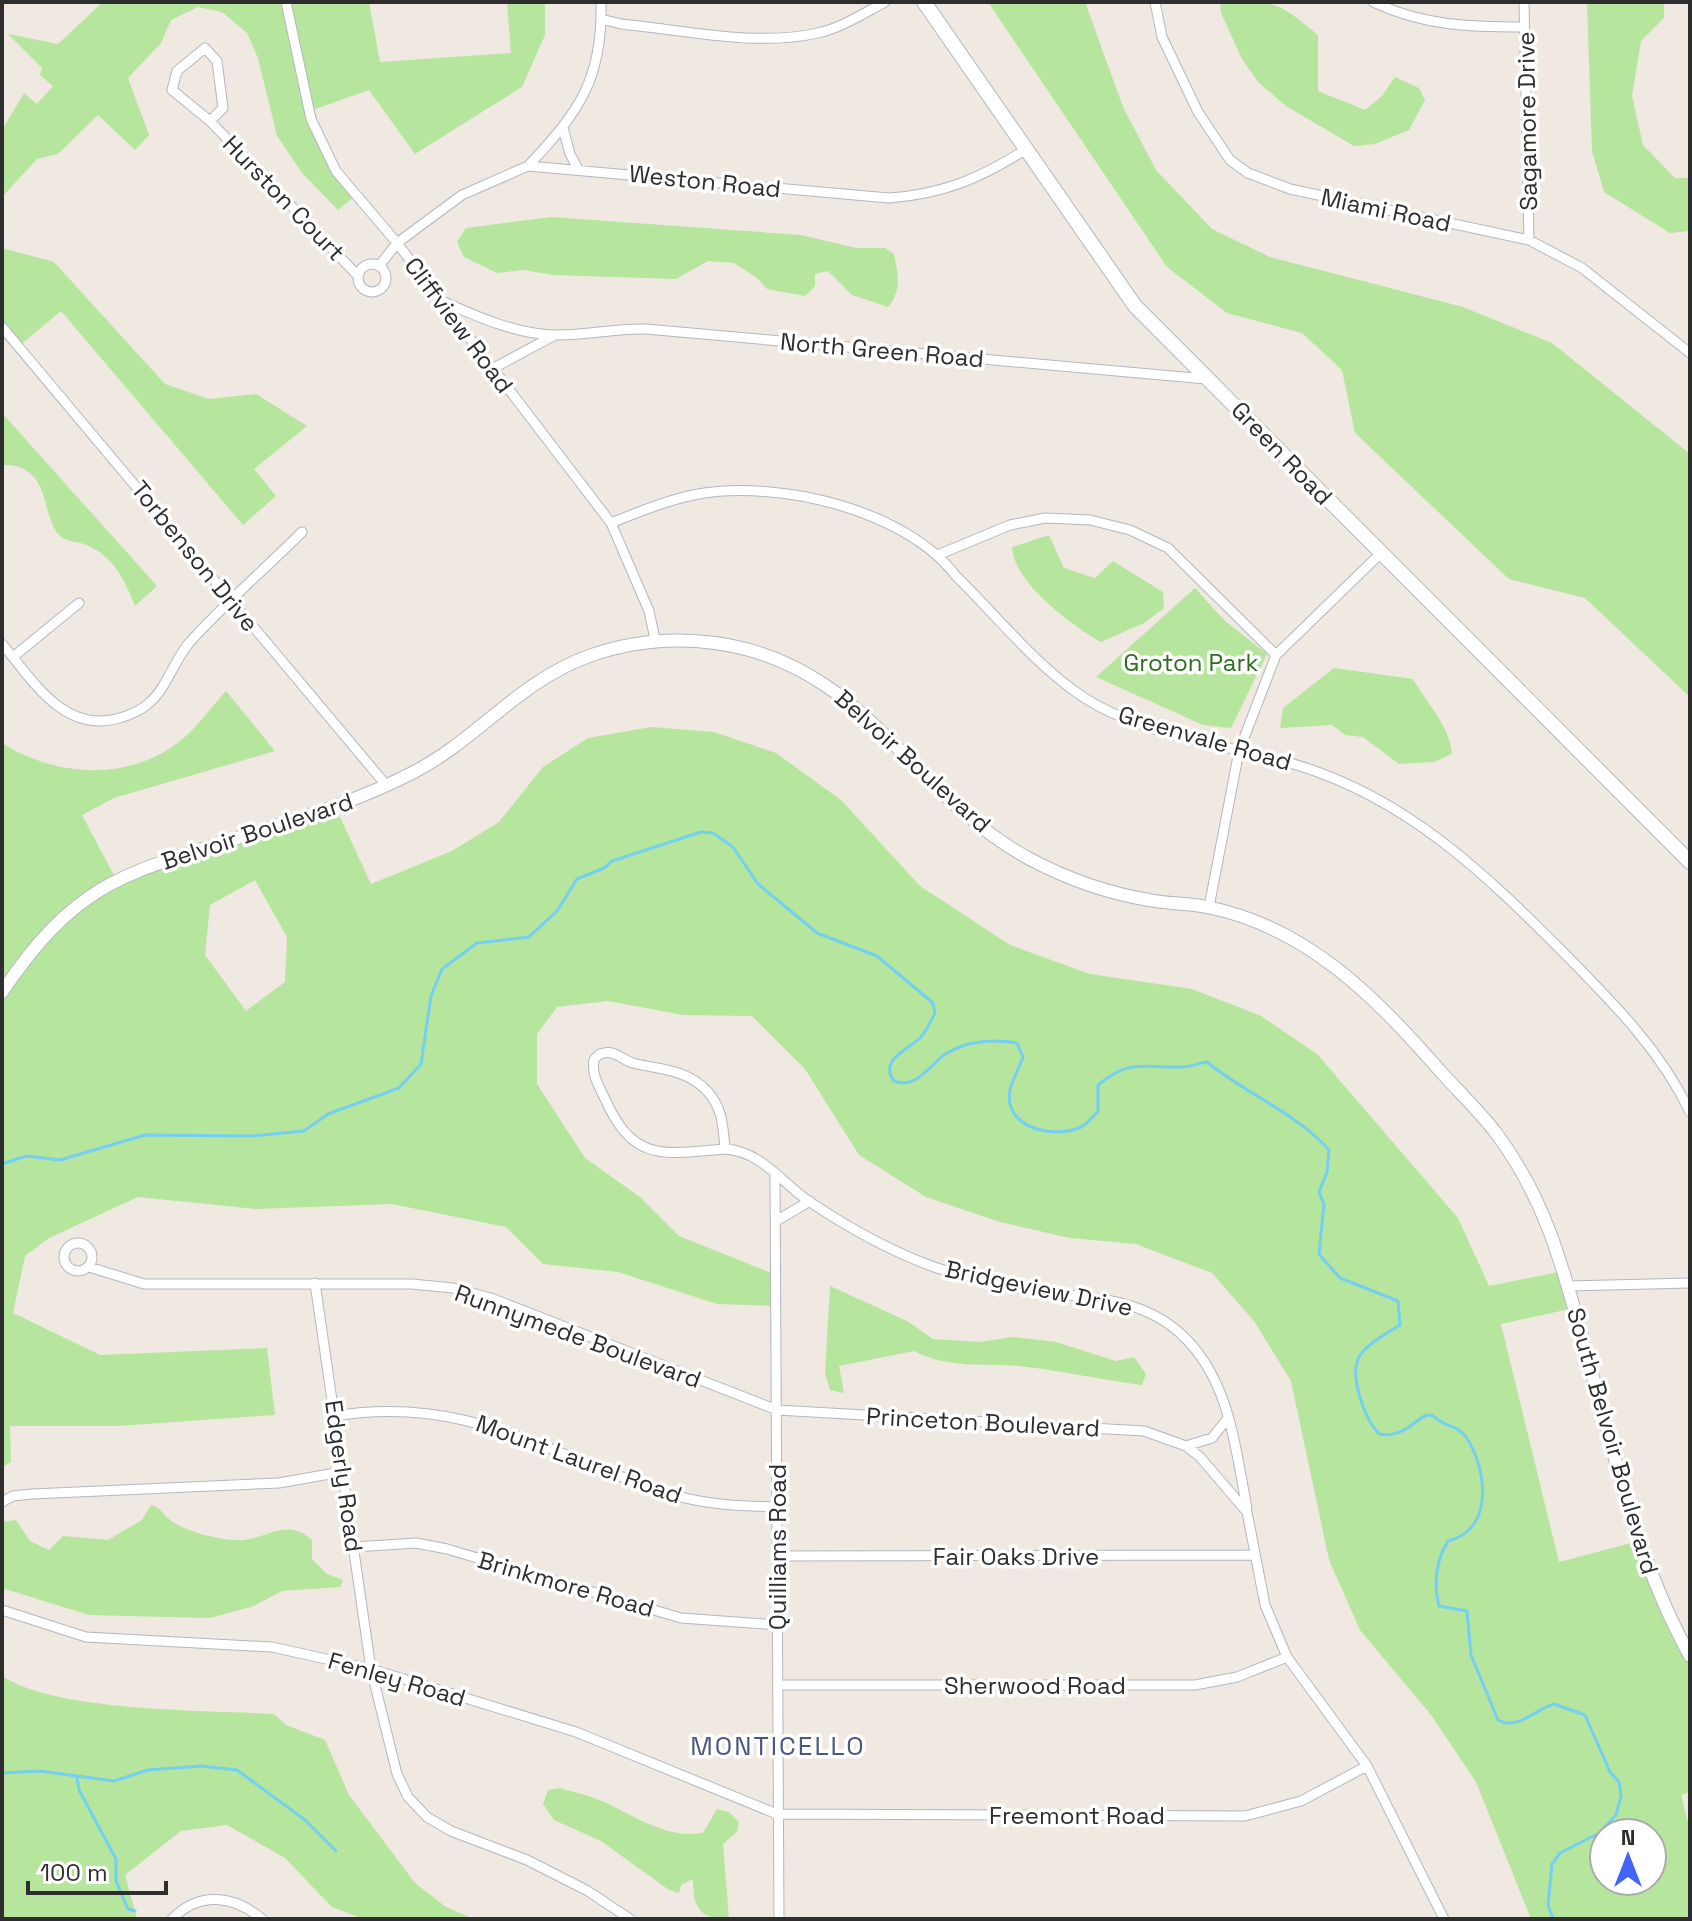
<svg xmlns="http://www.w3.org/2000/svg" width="1692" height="1921" viewBox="0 0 1692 1921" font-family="'Space Grotesk',sans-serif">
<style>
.green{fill:#b6e59e;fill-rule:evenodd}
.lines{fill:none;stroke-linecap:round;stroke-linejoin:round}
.stream{stroke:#75cff0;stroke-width:3}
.minor-casing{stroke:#b4b7c1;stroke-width:11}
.tertiary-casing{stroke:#b4b7c1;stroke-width:14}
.secondary-casing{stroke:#b4b7c1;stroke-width:16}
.minor{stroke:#fff;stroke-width:9}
.tertiary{stroke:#fff;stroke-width:12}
.secondary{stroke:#fff;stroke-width:14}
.labels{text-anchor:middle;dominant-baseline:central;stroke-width:7;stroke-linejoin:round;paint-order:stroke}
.street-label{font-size:24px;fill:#2e2e2e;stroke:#fff}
.park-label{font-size:24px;fill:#2c6e1b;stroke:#fff}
.neighbourhood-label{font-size:26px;letter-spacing:2px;fill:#4d5680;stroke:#fff}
</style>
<rect width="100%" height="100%" fill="#efe9e1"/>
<!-- green -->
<path class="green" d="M103,2H369L380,62L511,53L507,2H545V35L522,87L415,154L369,90L310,111L355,196L338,210L303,174L277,136L258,58L247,33L222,12L198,7L171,20L161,43L128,78L149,135L135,150L98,115L58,154L37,159L2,197V130L24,93L37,104L53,86L40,75L42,68L8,34L58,44Z
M988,2H1085L1123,107L1156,170L1212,229L1270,257L1463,307L1552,343L1690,454V697L1585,598L1509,579L1355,433L1342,370L1302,333L1227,313L1167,267Z
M1220,2C1277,2 1276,0 1318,35V91L1365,110L1382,96L1395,77L1419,88L1425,100L1409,130L1375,144L1354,146L1286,106L1259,83L1242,59L1221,13Z
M1587,2H1664V18L1641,41L1632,96L1643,145L1675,178H1690V231L1670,233L1604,192L1592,151Z
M551,217L801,235L856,248H885L894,254C898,274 902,290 888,307L852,295L828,271L815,274V286L805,296L767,289L757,278L734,263L708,261L676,279L553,275L523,270L497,273L464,257L457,242L466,228Z
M2,248L54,262L165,384L209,399L256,394L307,426L254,469L276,496L243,525L61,311L18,347L2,327Z
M2,413L157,586L135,606C125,580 114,557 87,545C80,542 70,542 63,538C39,523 55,463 2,465Z
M1049,535L1064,568L1095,578L1113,561L1163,592L1164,608L1144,623L1101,642C1071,625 1014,583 1012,547Z
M1195,588L1224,620L1267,654L1231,728L1203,725L1096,677Z
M1334,668L1413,679C1426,702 1450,726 1452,754L1434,762L1399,764L1363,737L1345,735L1332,725L1280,728L1283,708Z
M226,691L275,751L114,798L82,815L117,881L335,806L371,884L452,851L499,822L543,767L588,738L651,727L714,732L776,753L841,800L920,886L1010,945L1090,974L1192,989L1261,1016L1317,1054L1458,1218L1489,1286L1564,1271L1574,1308L1501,1324L1559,1562L1639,1541L1690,1656V1792L1681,1795L1690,1830V1919H1531L1476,1782L1431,1715L1360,1630L1329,1560L1291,1381L1254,1321L1212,1273L1136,1244L1070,1238L1000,1222L926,1197L859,1155L805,1069L752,1016L683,1015L608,1001L557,1007L537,1034V1084L585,1158L640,1197L679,1236L776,1275V1306L717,1304L618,1272L543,1264L506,1227L392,1204L256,1209L138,1197L49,1238L25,1256L13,1313L100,1355L267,1348L275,1415L118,1426H10L11,1462L2,1467V743C55,777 129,782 180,741C197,728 211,707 226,691ZM255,880L287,937L285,982L246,1011L205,955L210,905ZM1604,1833H1652V1881H1604Z
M830,1286L907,1321L933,1339L979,1342L1013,1337L1056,1342L1116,1361L1134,1357L1146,1374L1142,1385C1101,1380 1060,1370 1018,1366C982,1363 948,1369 914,1351L839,1366L844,1393L830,1390L825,1373Z
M151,1505C161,1508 163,1514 170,1520C186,1532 222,1541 243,1540C271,1537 287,1518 312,1540V1559L327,1574L343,1580L340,1587L282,1591L254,1606L210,1618L89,1615L2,1588V1522L16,1520L30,1541L49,1550L63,1536L108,1540L142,1520Z
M2,1676C56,1712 205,1710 274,1714L286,1725L325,1740L349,1795L415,1883L446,1907L474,1919H363L332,1907L285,1858L227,1825L181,1831L125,1875L137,1919H2Z
M560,1788C572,1792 585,1794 597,1799C632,1813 662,1839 703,1833L717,1809L729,1812L739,1822L737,1832L723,1844L729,1919C698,1919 693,1906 693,1879L681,1885L679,1893L669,1890L601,1841L554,1820L543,1804L548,1790Z"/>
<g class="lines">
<!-- stream -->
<path class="stream" d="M2,1164L26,1156L60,1160L145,1135L251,1136L304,1131L328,1114L399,1088L421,1064L431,996L442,969L477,943L529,937L557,911L577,879L604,868L612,861L701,832L713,833L733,847L758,884L817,933L877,956L933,1003L935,1013C931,1021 927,1030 921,1037C910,1049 878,1059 894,1081C918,1090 929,1064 947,1053C967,1041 994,1039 1017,1043L1023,1057C1018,1072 1006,1088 1010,1104C1017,1131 1056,1137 1079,1128C1087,1125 1092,1117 1098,1111V1085C1131,1058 1144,1068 1182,1067C1190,1067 1199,1063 1207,1062C1246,1094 1295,1112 1329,1150L1327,1172L1319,1192L1324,1204L1319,1254L1340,1278L1398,1301L1400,1325C1388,1333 1366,1344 1359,1357C1349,1377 1365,1419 1379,1434C1406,1440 1419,1413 1430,1415C1433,1415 1436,1419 1440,1421C1449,1427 1459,1427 1466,1437C1487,1468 1495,1530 1448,1541C1436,1561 1433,1583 1439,1606L1467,1611L1471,1655L1498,1720C1518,1731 1535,1709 1554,1704L1585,1715L1610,1772L1619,1782L1621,1796L1616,1815L1599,1833L1560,1853L1552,1864L1548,1905L1553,1919
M2,1773L40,1771L114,1781L148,1770L201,1766L237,1770L305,1820L336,1851
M77,1777L79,1790L116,1859V1881L128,1909L135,1911"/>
<!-- minor casing -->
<g class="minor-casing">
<path id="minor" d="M286,2L311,119L336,171L397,243L611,523L649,611L655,639
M1155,2L1162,37L1198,112L1230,160L1248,173L1290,189L1529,240L1582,268L1690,353
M1373,2C1424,26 1470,27 1524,27
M1524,2L1529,240
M601,19L621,24C684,30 755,47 818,33C841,28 864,13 885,2
M210,121L223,108L217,61L205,48L177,71L172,90L210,121L358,276
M563,128L570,154L578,169
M528,166C579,112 603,79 601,2
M358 278a14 14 0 1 1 28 0a14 14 0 1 1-28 0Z
M379,266L397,243L462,195L528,166L889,198C943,194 979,179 1025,150
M442,301C476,316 515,334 554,335C584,336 615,328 646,329L1206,379
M2,327L386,785
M492,369L555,335
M611,523C639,512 667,500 698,494C778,480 905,509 956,576C996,615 1035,665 1083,697C1146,738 1229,744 1300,766C1409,800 1485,874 1563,952C1612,1002 1660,1049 1690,1112
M940,554L1010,525L1045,518L1090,520L1130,530L1168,548L1276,655
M2,644C32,679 62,732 116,719C128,716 139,712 149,703C166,689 174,661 189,643C224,604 265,569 302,532
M13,657L79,603
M1209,907L1239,751L1276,655L1380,554
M725,1149C665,1154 634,1163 606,1101C600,1088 591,1075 594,1060C597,1056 598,1054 604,1053C614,1050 623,1060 633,1063C660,1070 687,1069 707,1091C723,1108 723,1127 725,1149C761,1151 782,1183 810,1202C849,1228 890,1251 934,1267C964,1277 996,1286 1028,1290C1082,1298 1140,1295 1182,1335C1230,1380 1235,1447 1247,1508
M775,1175L779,1919
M776,1221L810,1201
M64 1257a14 14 0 1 1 28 0a14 14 0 1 1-28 0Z
M89,1267L144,1284H412L453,1288L491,1298L777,1410L1144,1431L1186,1446L1200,1457L1247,1512L1265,1605L1287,1657L1367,1766L1444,1919
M315,1283L371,1669L397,1774L408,1797L427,1817L451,1831L527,1860L588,1891L630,1919
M1568,1286L1690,1283
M335,1416C470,1394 552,1458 674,1495C707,1505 742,1506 776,1507
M1186,1446L1212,1438L1228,1418
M2,1502L13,1496L32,1494L279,1483L341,1472
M354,1547L416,1543L447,1549L681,1618L778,1625
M778,1556L1254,1555
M2,1610L86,1637L272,1647L371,1669L576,1732L777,1814L1245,1816L1301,1801L1367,1766
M778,1685H1195L1237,1677L1287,1657
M172,1919C199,1891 234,1895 262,1919"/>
</g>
<!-- tertiary casing -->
<g class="tertiary-casing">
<path id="tertiary" d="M2,992C26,957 52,923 88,898C123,873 165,861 206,848C276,825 349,806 414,772C479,738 518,682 589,656C631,641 671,637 715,643C865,663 910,794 1028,858C1065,878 1107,893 1149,900C1168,904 1188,903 1207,907C1308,927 1376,998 1441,1072C1459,1092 1479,1111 1496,1133C1544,1197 1561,1261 1582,1336C1612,1445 1635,1557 1690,1656"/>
</g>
<!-- secondary casing -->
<g class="secondary-casing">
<path id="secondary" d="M924,2L1135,306L1690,862"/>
</g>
<!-- minor -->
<use href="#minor" class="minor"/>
<!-- tertiary -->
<use href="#tertiary" class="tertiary"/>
<!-- secondary -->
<use href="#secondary" class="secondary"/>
</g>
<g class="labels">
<!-- street labels -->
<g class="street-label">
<text transform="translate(1527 121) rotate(-91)">Sagamore Drive</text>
<text transform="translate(705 181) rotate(6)">Weston Road</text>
<text transform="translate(284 198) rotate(46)">Hurston Court</text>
<text transform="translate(1386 210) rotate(12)">Miami Road</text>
<text transform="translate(459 325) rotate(53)">Cliffview Road</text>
<text transform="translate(882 350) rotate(5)">North Green Road</text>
<text transform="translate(1282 453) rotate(46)">Green Road</text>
<text transform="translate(195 556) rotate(51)">Torbenson Drive</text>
<text transform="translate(1205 738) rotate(16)">Greenvale Road</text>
<text transform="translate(913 761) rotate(42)">Belvoir Boulevard</text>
<text transform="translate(257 831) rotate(-18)">Belvoir Boulevard</text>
<text transform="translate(1039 1288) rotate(12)">Bridgeview Drive</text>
<text transform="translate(578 1336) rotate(20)">Runnymede Boulevard</text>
<text transform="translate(983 1422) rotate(3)">Princeton Boulevard</text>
<text transform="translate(1613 1441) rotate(74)">South Belvoir Boulevard</text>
<text transform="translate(579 1459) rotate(20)">Mount Laurel Road</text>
<text transform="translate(344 1476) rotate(82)">Edgerly Road</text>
<text transform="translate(777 1547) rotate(-90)">Quilliams Road</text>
<text x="1016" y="1556">Fair Oaks Drive</text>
<text transform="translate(566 1584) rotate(16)">Brinkmore Road</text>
<text transform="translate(397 1679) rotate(16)">Fenley Road</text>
<text x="1035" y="1685">Sherwood Road</text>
<text x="1077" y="1815">Freemont Road</text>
</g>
<!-- park labels -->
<g class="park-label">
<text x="1191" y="662">Groton Park</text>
</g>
<!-- neighbourhood labels -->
<g class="neighbourhood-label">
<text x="778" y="1746">MONTICELLO</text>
</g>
</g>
<!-- border -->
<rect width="1692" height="1921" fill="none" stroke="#2e2e2e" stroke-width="8"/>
<!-- north arrow -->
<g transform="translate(1628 1857)"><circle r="38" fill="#ffffff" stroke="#ababab" stroke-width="2"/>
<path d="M0-6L14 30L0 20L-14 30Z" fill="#4264fb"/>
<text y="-12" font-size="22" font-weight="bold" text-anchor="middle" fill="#2e2e2e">N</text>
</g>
<!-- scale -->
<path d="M28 1881v12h138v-12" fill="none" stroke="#2e2e2e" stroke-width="4"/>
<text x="40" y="1881" font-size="24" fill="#2e2e2e" stroke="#ffffff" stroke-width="6" paint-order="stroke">100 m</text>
</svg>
